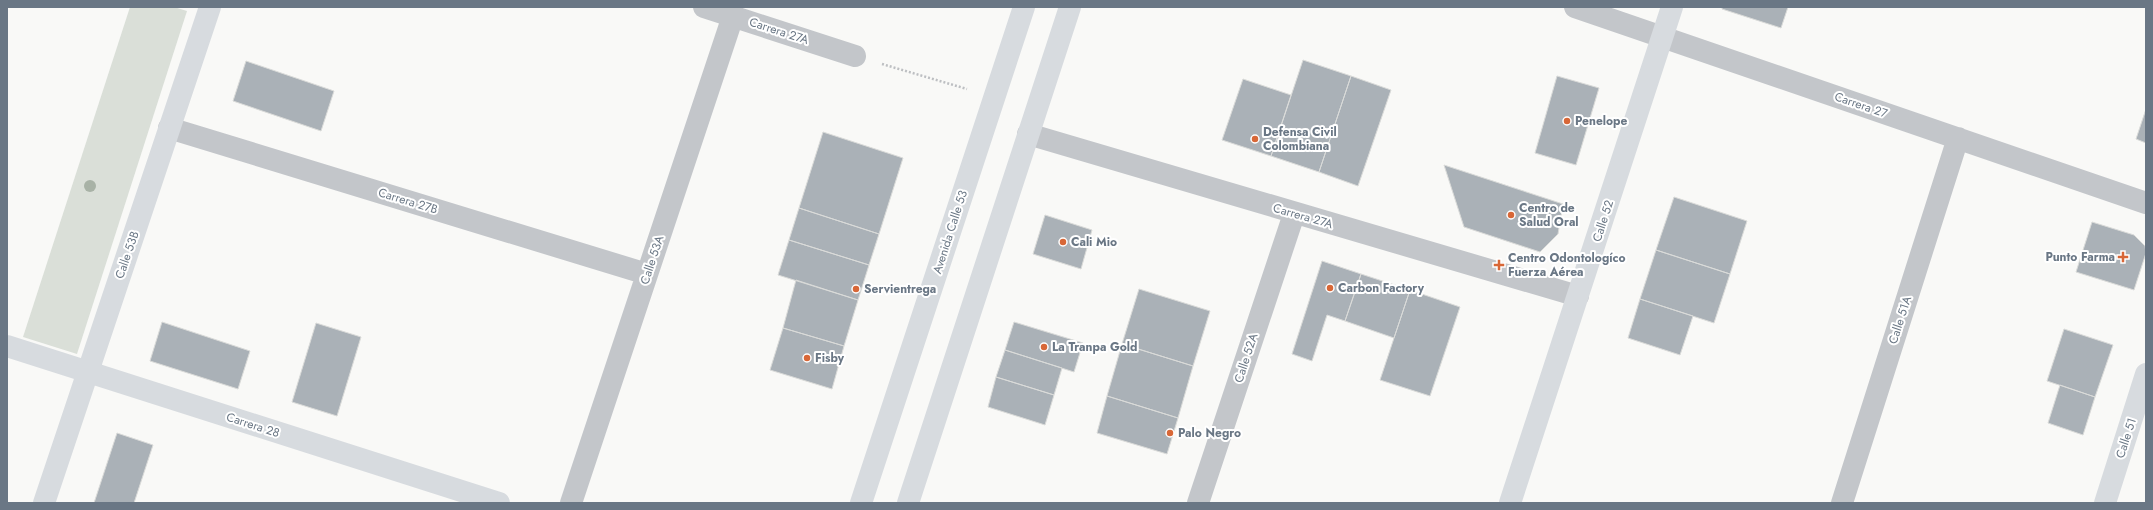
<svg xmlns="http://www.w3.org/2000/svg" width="2153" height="510" viewBox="0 0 2153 510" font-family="Jost,sans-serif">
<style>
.green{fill:#dadfd8}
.building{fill:#aab1b7;stroke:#dadbd9}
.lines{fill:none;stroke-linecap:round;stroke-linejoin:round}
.path{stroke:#bdbfc2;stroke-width:2.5;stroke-dasharray:2 2;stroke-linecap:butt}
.street{stroke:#c3c6ca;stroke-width:22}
.secondary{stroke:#d7dbdf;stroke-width:22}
.tree{fill:#a8b2a6}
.poi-dot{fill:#d86737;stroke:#fff;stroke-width:1.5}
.labels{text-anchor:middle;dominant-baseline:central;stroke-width:4;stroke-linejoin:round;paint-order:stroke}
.street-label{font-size:12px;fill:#6a7785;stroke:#fff}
.poi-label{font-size:12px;font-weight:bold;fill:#6a7785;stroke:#fff;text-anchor:start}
</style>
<rect width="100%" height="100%" fill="#f9f9f7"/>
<!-- green -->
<path class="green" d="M130,7H174L187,11L77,354L23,337Z"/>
<!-- building -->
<path class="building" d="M1722,7H1788L1781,28L1722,9Z
M1303,60L1351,76L1319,172L1271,156Z
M246,61L334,91L321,131L233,101Z
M1351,76L1391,90L1358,186L1319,172Z
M1557,76L1599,88L1576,165L1535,153Z
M1243,79L1291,95L1271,156L1222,140Z
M2146,109V143L2136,139Z
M823,132L903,158L879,234L799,208Z
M1444,165L1563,204L1558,234L1540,252L1464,227Z
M1674,197L1747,221L1730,274L1656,250Z
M799,208L879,234L869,265L789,240Z
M1045,215L1092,230L1081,269L1033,254Z
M2092,222L2134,235L2145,246L2146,253L2134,290L2076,272Z
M789,240L869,265L858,300L778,275Z
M1656,250L1730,274L1714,323L1640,299Z
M1322,261L1361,274L1345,321L1327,315L1312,361L1292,354Z
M1361,274L1410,290L1394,338L1345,321Z
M796,280L858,300L844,346L783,328Z
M1139,289L1210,311L1193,366L1122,344Z
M1410,290L1460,307L1430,396L1380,380Z
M1640,299L1693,316L1680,355L1628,338Z
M162,322L250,351L238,389L150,361Z
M1014,322L1083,343L1074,372L1005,350Z
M316,323L361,337L337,416L292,402Z
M783,328L844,346L832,389L770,370Z
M2064,329L2113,345L2095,397L2047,381Z
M1122,344L1193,366L1178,418L1107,396Z
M1005,350L1062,368L1054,395L996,377Z
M996,377L1054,395L1045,425L988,407Z
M2060,385L2095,397L2083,435L2048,423Z
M1107,396L1178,418L1167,454L1097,433Z
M117,433L153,445L134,503H94Z"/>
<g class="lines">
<!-- path -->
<path class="path" d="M882,64L967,89"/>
<!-- street -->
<path class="street" d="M704,7L855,56
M1575,7L2146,203
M169,128L647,274
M1028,134L1578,296
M571,503L733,16
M1198,503L1294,214
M1842,503L1958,138"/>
<!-- secondary -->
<path class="secondary" d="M7,346L499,503
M44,503L210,7
M861,503L1024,7
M908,503L1070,7
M1510,503L1672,7
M2105,503L2146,374"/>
</g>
<!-- trees -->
<circle class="tree" cx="90" cy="186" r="6"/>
<!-- markers -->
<g class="poi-dot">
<circle cx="1567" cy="121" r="4"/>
<circle cx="1255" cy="139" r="4"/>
<circle cx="1511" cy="215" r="4"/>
<circle cx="1063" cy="242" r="4"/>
<path d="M2121 251h4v4h4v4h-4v4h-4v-4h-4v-4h4z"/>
<path d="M1497 259h4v4h4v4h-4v4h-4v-4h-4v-4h4z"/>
<circle cx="1330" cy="288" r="4"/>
<circle cx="856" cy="289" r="4"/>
<circle cx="1044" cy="347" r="4"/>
<circle cx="807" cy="358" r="4"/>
<circle cx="1170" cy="433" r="4"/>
</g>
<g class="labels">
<!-- street labels -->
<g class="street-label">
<text transform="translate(779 31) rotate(18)">Carrera 27A</text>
<text transform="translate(1861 105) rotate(19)">Carrera 27</text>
<text transform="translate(408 201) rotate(17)">Carrera 27B</text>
<text transform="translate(1303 216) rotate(16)">Carrera 27A</text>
<text transform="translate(1603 221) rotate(-72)">Calle 52</text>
<text transform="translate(950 232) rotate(-72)">Avenida Calle 53</text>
<text transform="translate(127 255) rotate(-71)">Calle 53B</text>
<text transform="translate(652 260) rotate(-72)">Calle 53A</text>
<text transform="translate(1900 320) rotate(-72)">Calle 51A</text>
<text transform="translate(1246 358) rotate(-72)">Calle 52A</text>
<text transform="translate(253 425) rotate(18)">Carrera 28</text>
<text transform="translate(2126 438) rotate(-72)">Calle 51</text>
</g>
<!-- poi labels -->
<g class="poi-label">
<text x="1575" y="121">Penelope</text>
<text x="1263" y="132">Defensa Civil<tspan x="1263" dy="14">Colombiana</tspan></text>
<text x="1519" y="208">Centro de<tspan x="1519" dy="14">Salud Oral</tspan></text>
<text x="1071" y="242">Cali Mio</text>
<text x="2115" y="257" text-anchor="end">Punto Farma</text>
<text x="1508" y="258">Centro Odontologíco<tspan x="1508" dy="14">Fuerza Aérea</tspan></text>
<text x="1338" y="288">Carbon Factory</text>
<text x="864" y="289">Servientrega</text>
<text x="1052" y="347">La Tranpa Gold</text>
<text x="815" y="358">Fisby</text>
<text x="1178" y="433">Palo Negro</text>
</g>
</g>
<!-- border -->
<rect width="2153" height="510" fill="none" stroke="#6a7785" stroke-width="16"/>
</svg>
